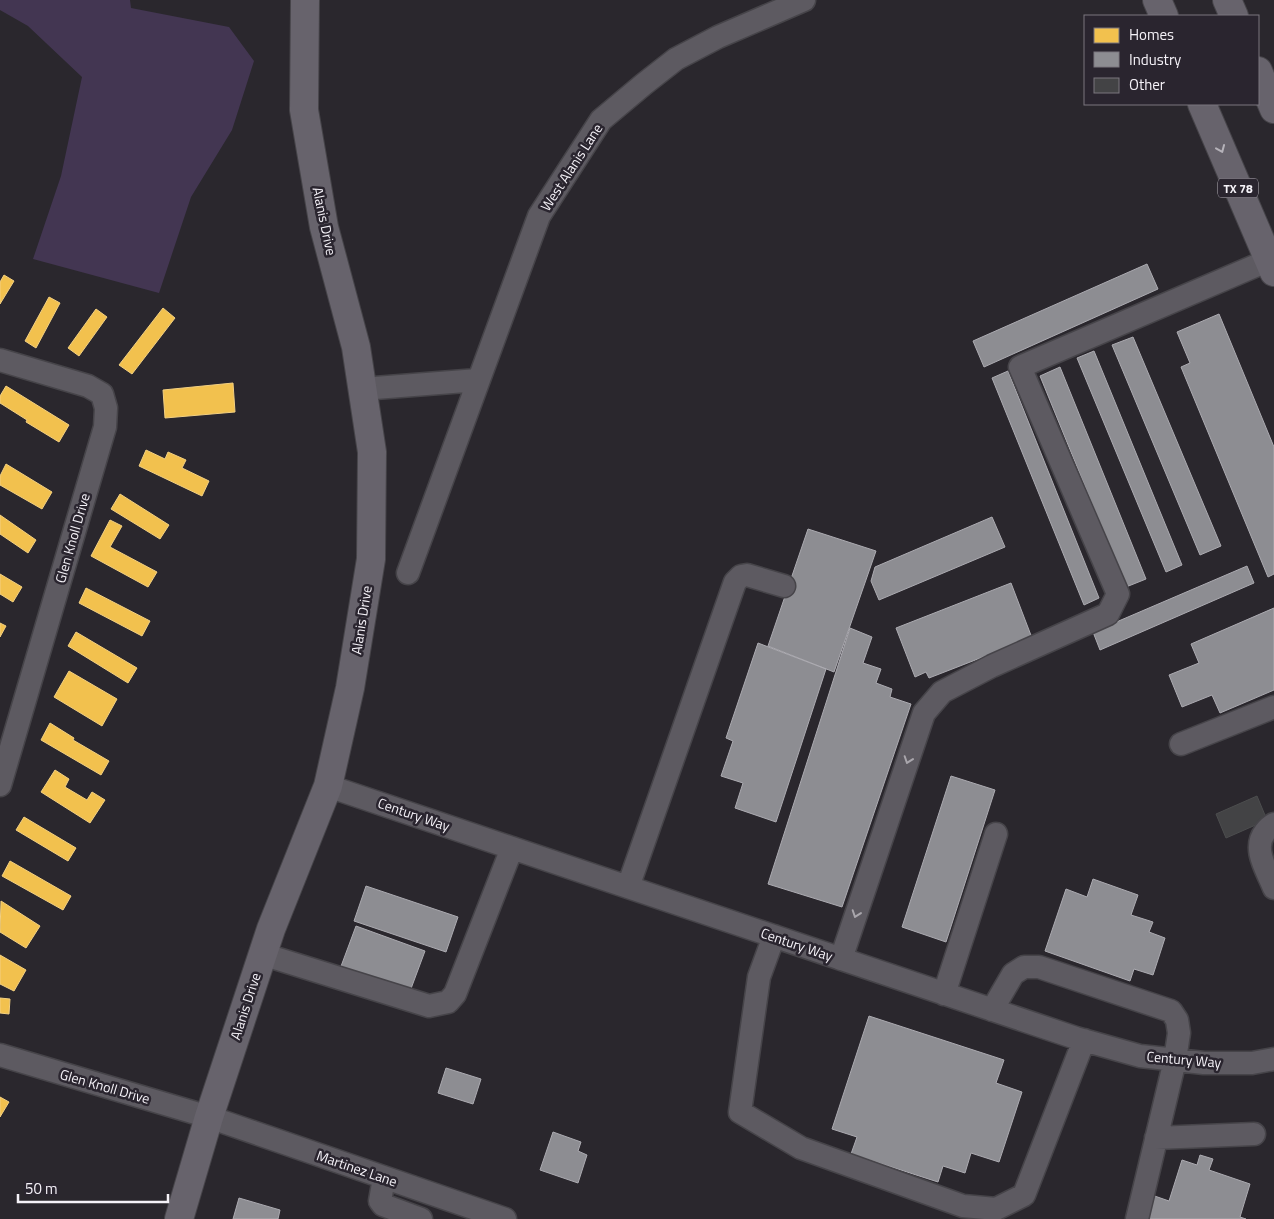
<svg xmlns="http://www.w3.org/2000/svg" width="1274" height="1219" viewBox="0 0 1274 1219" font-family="'Titillium Web',sans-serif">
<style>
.green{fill:#433652}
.homes{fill:#f2c14e;stroke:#f3d081}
.industry{fill:#8d8d92;stroke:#acabb1}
.building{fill:#434345;stroke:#4c4d4e}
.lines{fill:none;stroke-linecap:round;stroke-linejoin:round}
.minor-casing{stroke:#464449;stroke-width:25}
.major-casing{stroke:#464449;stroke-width:30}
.minor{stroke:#5d5a61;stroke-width:22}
.major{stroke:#67636c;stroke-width:28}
.oneway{stroke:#b5b2b9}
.oneway2{stroke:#a9a6ac}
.labels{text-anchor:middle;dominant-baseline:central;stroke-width:5;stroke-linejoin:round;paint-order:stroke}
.shield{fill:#2a252f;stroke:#b8b4bc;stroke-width:1}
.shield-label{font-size:12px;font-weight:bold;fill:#f5f2f8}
.street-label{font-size:14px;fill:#f5f2f8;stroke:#2a252f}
</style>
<rect width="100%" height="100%" fill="#2a272d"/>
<!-- green -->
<path class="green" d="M0,0H130L131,8L229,27L254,61L232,130L191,197L159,293L33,259L61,176L82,77L28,26L0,10Z"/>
<!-- homes -->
<path class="homes" d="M4,275L14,281L0,304V282Z
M49,297L60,303L36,348L25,341Z
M163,308L175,318L132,374L119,365Z
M96,309L107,317L79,356L68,348Z
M233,383L235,412L165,418L163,390Z
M6,386L69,425L59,442L26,422L27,420L0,403V396Z
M146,450L165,459L168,452L186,460L182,468L209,481L202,496L139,466Z
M6,464L52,492L42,509L0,485V476Z
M120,494L169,525L160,539L111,509Z
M0,515L36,540L28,553L0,534Z
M110,520L122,526L110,547L157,572L148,587L91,556Z
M0,574L22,587L13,602L0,594Z
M86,588L150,621L142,636L79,603Z
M0,623L6,626L0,637Z
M76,632L137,668L128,683L68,646Z
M69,671L117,699L102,726L54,697Z
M50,723L74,738L73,740L109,761L101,775L41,740Z
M55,770L69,779L65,787L87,800L92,792L105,800L90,823L41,792Z
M24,817L76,848L68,861L16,830Z
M10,861L71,896L63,910L2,876Z
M1,901L40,926L26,948L0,932Z
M0,955L26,970L14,991L0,984Z
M0,998L10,999L9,1014L0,1013Z
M0,1097L9,1102L0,1117Z"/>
<!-- industry -->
<path class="industry" d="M1147,264L1158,289L984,367L973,341Z
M1219,314L1274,447V574L1268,577L1181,367L1190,363L1177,332Z
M1133,337L1221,546L1200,555L1112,345Z
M1094,351L1182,565L1166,572L1077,358Z
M1060,367L1146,579L1126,587L1040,376Z
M1008,371L1099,598L1084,605L992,378Z
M992,517L1005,547L879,600L871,581L875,567Z
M808,529L876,551L834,672L768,646Z
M1247,566L1254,583L1100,650L1093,632Z
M1011,583L1032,638L929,678L926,672L915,677L896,628Z
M1274,608V690L1220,713L1212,695L1182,707L1169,675L1199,663L1191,644Z
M850,628L872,637L863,663L881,669L876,683L892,689L890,697L911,704L842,907L768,884Z
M758,643L826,669L776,822L735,808L743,783L721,776L733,741L726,738Z
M951,776L995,790L946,942L902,927Z
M1093,879L1138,895L1131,915L1153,922L1149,932L1165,938L1153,975L1134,969L1130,981L1045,951L1066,889L1087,897Z
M366,886L458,917L446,952L354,921Z
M356,926L425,951L409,994L340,969Z
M869,1016L1004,1060L996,1083L1022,1092L999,1162L971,1153L965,1173L943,1166L938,1182L851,1154L857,1137L832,1129Z
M446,1068L481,1079L473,1104L438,1093Z
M553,1132L581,1142L578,1151L587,1155L578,1183L540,1170Z
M1200,1155L1213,1159L1209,1170L1250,1184L1240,1217L1246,1219H1138L1146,1193L1169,1201L1182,1160L1197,1165Z
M239,1198L280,1210L278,1219H233Z"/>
<!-- building -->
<path class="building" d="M1257,796L1267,820L1226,838L1216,814Z"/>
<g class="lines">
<!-- minor casing -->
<g class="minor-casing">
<path id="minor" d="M0,360L88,386L102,394L106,408L105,427L0,785
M362,389L478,380
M408,573L539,216L601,120L644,84L676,59L718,37L804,0
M1181,744L1274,707
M328,786L1076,1038L1140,1056L1204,1063H1252L1274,1059
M1274,824C1270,826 1268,828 1265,832C1252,849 1267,870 1274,888
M628,887L735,582L741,576L747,575L784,586
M774,936L759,977L740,1112L801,1148L963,1206L996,1209L1024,1195L1084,1040
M262,954L429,1006L448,1002L455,994L512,848
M841,959L924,713L942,692L992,666L1108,614L1118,594L1020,367L1269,260
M944,994L996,834
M992,1010L1013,974L1024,967H1039L1171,1011L1177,1020L1179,1033L1175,1060L1137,1219
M0,1055L209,1117L505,1219
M1156,1138L1254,1134
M384,1178L380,1201L383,1205L421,1219"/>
</g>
<!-- major casing -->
<g class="major-casing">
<path id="major" d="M1157,0L1164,16
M1227,0L1234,16
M1258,71L1274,109
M1202,104L1274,272
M179,1219L209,1117L271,929L328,786L350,688L371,559L372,452L356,347L324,227L304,110L305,0"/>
</g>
<!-- minor -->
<use href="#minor" class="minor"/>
<!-- major -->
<use href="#major" class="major"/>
</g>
<!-- one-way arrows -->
<defs><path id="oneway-chevron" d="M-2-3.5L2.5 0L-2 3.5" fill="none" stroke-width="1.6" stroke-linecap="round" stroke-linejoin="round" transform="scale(1.25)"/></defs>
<use class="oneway" href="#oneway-chevron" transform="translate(1221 149) rotate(67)"/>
<g class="oneway2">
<use href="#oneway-chevron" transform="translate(908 760) rotate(109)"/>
<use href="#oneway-chevron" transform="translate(856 914) rotate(109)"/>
</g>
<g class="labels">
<!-- shield labels -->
<rect class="shield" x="1218" y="178.5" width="40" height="19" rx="4"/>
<g class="shield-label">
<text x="1238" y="188">TX 78</text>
</g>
<!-- street labels -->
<g class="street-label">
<text transform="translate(571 167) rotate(-57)">West Alanis Lane</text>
<text transform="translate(325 221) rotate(78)">Alanis Drive</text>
<text transform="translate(72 538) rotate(-74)">Glen Knoll Drive</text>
<text transform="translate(361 620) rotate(-81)">Alanis Drive</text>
<text transform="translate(414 814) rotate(19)">Century Way</text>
<text transform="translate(797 944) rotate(19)">Century Way</text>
<text transform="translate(245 1006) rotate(-72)">Alanis Drive</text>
<text transform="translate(1184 1059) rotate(5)">Century Way</text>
<text transform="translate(105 1086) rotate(16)">Glen Knoll Drive</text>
<text transform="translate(357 1168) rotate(19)">Martinez Lane</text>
</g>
</g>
<!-- legend -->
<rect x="1084" y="15" width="175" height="90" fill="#2a252f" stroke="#7b777f"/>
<rect x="1094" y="28" width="25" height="15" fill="#f2c14e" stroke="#7b777f"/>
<text x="1129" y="40" font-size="15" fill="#f5f2f8">Homes</text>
<rect x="1094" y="52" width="25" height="15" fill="#8d8d92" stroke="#7b777f"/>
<text x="1129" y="65" font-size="15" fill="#f5f2f8">Industry</text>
<rect x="1094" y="78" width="25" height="15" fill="#434345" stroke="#7b777f"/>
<text x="1129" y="90" font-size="15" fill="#f5f2f8">Other</text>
<!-- scale -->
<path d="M18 1194v8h150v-8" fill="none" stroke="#f5f2f8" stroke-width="2.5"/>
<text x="25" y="1194" font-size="15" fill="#f5f2f8" stroke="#2a252f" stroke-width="4" paint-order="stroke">50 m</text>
</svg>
